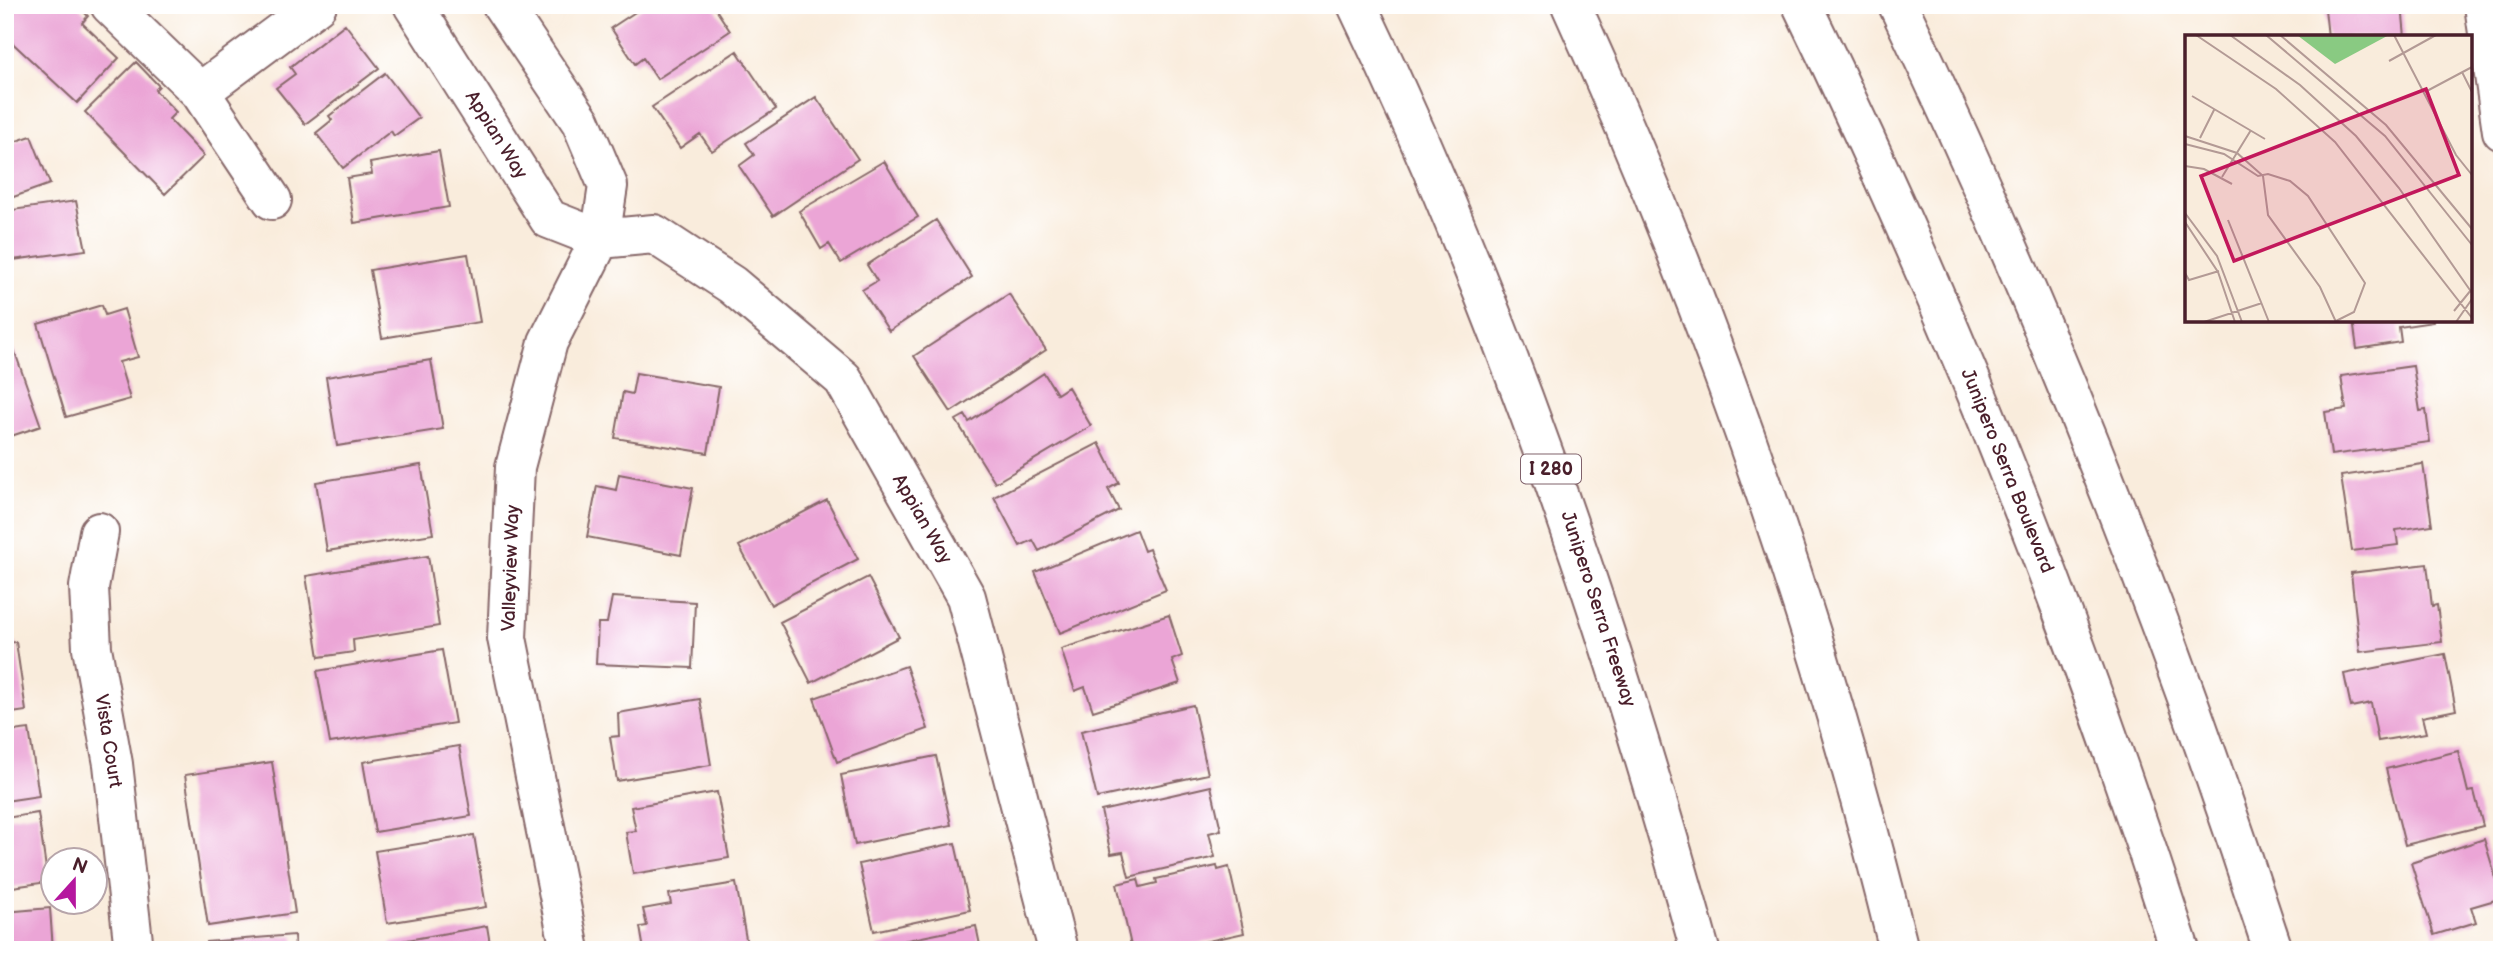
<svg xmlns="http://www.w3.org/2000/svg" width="2507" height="955" viewBox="0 0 2507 955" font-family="'Balsamiq Sans',sans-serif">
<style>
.building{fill:#eba5d6}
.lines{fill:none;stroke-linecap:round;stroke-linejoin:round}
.minor-casing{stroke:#876769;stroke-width:42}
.secondary-casing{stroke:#876769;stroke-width:42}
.motorway-casing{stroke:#876769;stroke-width:42}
.minor{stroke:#fff;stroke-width:38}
.secondary{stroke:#fff;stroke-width:38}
.motorway{stroke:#fff;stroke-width:38}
.labels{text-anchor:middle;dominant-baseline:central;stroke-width:7;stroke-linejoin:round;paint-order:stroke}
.shield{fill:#fff;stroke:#80626b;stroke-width:2}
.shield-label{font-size:18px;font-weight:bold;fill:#4a1f2b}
.street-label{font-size:19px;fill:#4a1f2b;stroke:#fff}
.inset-road{fill:none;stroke:#b39a95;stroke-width:2}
.view{fill:#c2185b;fill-opacity:0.15;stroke:#c2185b;stroke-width:3.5}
.inset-edge{fill:none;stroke:#4a1f2b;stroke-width:3.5}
</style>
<rect width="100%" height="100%" fill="#fff"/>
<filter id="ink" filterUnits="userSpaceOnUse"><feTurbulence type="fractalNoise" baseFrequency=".0143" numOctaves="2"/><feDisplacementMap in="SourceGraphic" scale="14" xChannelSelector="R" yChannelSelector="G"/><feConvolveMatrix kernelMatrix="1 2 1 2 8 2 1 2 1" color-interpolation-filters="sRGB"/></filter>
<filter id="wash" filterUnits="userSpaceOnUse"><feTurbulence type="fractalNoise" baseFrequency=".00686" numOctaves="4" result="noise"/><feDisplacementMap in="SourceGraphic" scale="28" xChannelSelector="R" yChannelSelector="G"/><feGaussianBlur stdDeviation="1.57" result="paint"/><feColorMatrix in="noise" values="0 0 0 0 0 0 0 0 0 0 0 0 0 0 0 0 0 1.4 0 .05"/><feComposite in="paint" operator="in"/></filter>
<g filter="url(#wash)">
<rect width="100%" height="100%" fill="#f9ecdc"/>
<g id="blocks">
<!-- building -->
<path class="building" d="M18,5H77L88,16L82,23L119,58L77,103L5,36V19Z
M646,5H713L730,31L657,79L643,58L635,64L611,28Z
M2293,5H2402L2405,37H2328L2325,9L2293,11Z
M345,24L379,68L305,124L276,88L295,74L290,67Z
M737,51L776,109L712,151L700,134L680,148L652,107Z
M136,62L159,86L155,90L176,112L169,119L204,156L165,194L85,112Z
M385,73L419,118L394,136L391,131L343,168L316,133L332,120L329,116Z
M816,97L858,159L773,216L739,166L754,155L746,143Z
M31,136L50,184L5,200V145Z
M439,151L449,207L354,223L347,178L372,174L370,163Z
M884,161L918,217L841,263L829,244L821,249L799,211Z
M76,201L86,250L5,261V211Z
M936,220L972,277L889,331L862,290L877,281L867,265Z
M468,254L480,322L382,338L370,270Z
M1009,294L1046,350L951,412L914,356Z
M102,305L105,315L124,309L138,357L119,362L130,399L66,417L38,324Z
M2353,320H2433V322L2399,327L2401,342L2357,349Z
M5,324L41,426L5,438Z
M431,360L443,429L337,446L326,377Z
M2413,366L2420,411L2426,410L2430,442L2331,455L2325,412L2346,409L2341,376Z
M636,373L719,387L708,453L615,438L623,392L632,394Z
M1044,373L1057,394L1068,387L1091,426L995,483L956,420L965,415L969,422Z
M1099,443L1119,483L1108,489L1119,510L1039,551L1033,540L1020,546L994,497Z
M2423,464L2432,525L2396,530L2398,545L2352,551L2341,476Z
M421,465L433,534L327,551L316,482Z
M619,474L693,488L681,555L587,537L597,486L616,490Z
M827,500L858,559L771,605L739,546Z
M1136,530L1144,551L1149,549L1166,590L1060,633L1035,572Z
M428,556L439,626L353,640L354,652L319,657L306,576Z
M2427,564L2432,606L2437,605L2442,642L2360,652L2351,573Z
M868,577L899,637L811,683L780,622Z
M612,597L695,602L692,668L596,664L598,623H607Z
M1169,615L1182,656L1172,660L1180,683L1093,711L1085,687L1075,691L1061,649Z
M16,642L26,711L5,714V643Z
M442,650L455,723L330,743L317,671Z
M2445,654L2456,710L2422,717L2426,733L2378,741L2371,703L2351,707L2344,674Z
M906,666L928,729L837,762L814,698Z
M700,699L711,765L617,781L610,737L619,736L618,713Z
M1193,705L1208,774L1097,798L1081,731Z
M29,729L39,796L5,801V732Z
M459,746L471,816L375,832L363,762Z
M2458,751L2468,792L2474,791L2483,826L2405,845L2386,769Z
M936,756L951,825L855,845L841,775Z
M272,762L295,913L208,926L185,775Z
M1211,786L1221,830L1209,833L1215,857L1129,877L1123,852L1111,854L1101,811Z
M717,792L729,858L633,874L626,832L636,831L631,807Z
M38,813L48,882L5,888V818Z
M474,835L486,907L387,923L375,851Z
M2484,839L2502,898L2471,907L2476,922L2434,935L2411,863Z
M955,843L970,910L874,931L859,864Z
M1217,866L1218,870L1229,867L1244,933L1168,950H1132L1117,884L1138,879L1140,887L1157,883L1156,879Z
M736,883L748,950H644L640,927L647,926L643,909L671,904L669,894Z
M50,908L53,950H5V912Z
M487,926L491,950H392L390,943Z
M976,926L981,950H879L878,946Z
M294,935L295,950H206V942Z"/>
</g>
</g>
<g filter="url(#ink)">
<use href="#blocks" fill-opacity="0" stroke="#876769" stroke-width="2"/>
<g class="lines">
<!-- minor casing -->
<g class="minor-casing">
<path id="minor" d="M110,5L200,92L272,200
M413,5L549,219L600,239L654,234L732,285L843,379L966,597L1058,950
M502,5L581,122L608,186L600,239L548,342L515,467L507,638L570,950
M2484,5L2502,131
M200,92L317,5
M99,532L89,587L92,648L113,764L134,950"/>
</g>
<!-- secondary casing -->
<g class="secondary-casing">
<path id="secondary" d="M1802,5C1951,311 2076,626 2180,950
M1898,5C2044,311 2169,627 2273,950"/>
</g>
<!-- motorway casing -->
<g class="motorway-casing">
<path id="motorway" d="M1357,5C1503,308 1610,626 1700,950
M1571,5C1709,308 1820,626 1899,950"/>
</g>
<!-- minor -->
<use href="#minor" class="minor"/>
<!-- secondary -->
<use href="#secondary" class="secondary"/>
<!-- motorway -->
<use href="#motorway" class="motorway"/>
</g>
</g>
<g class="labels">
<!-- shield labels -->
<rect class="shield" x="1521" y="454.5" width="60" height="29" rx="5"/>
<g class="shield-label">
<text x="1551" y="469">I 280</text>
</g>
<!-- street labels -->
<g class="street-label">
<text transform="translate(496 135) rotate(58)">Appian Way</text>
<text transform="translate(2007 471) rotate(68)">Junipero Serra Boulevard</text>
<text transform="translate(922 519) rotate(60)">Appian Way</text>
<text transform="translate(511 568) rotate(-88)">Valleyview Way</text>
<text transform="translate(1598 609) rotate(72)">Junipero Serra Freeway</text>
<text transform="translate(108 741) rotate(81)">Vista Court</text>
</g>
</g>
<!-- overview -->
<g transform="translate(2185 35)">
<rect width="287" height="287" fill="#f9ecdc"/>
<path d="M112,0H204L150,29Z" fill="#89ca82"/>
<path class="inset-road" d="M11,0L91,54L150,107L287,283M45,0L115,50L171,101L214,153L287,258M81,0L200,101L287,210M95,0L201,90L287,194M209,0L271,120L287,140M204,26L251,0M277,37L287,57M240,57L287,32M7,61L80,104M0,101L52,118L78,141M15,103L29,75M0,109L39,119L73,141L83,139L105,146L123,161L180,248L169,277L151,286M0,131L19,134L47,149M78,141L83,180L135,252L151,287M37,142L66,95M0,178L32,221L57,287M43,185L84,287M0,187L33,237L50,287M0,238L4,245L34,236M269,276L286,255M19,287L77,268M271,287L287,264"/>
<path class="view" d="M241,54L274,140L49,226L16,141Z"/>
<rect width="287" height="287" class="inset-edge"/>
</g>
<!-- margin -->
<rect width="2507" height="955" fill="none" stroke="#fff" stroke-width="28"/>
<!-- north arrow -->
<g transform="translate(74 881) rotate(21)"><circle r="33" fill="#ffffff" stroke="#b7a5aa" stroke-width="2"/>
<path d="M0-5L12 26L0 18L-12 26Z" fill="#b5179e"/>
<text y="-10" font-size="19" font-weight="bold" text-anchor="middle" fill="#4a1f2b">N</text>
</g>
</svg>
